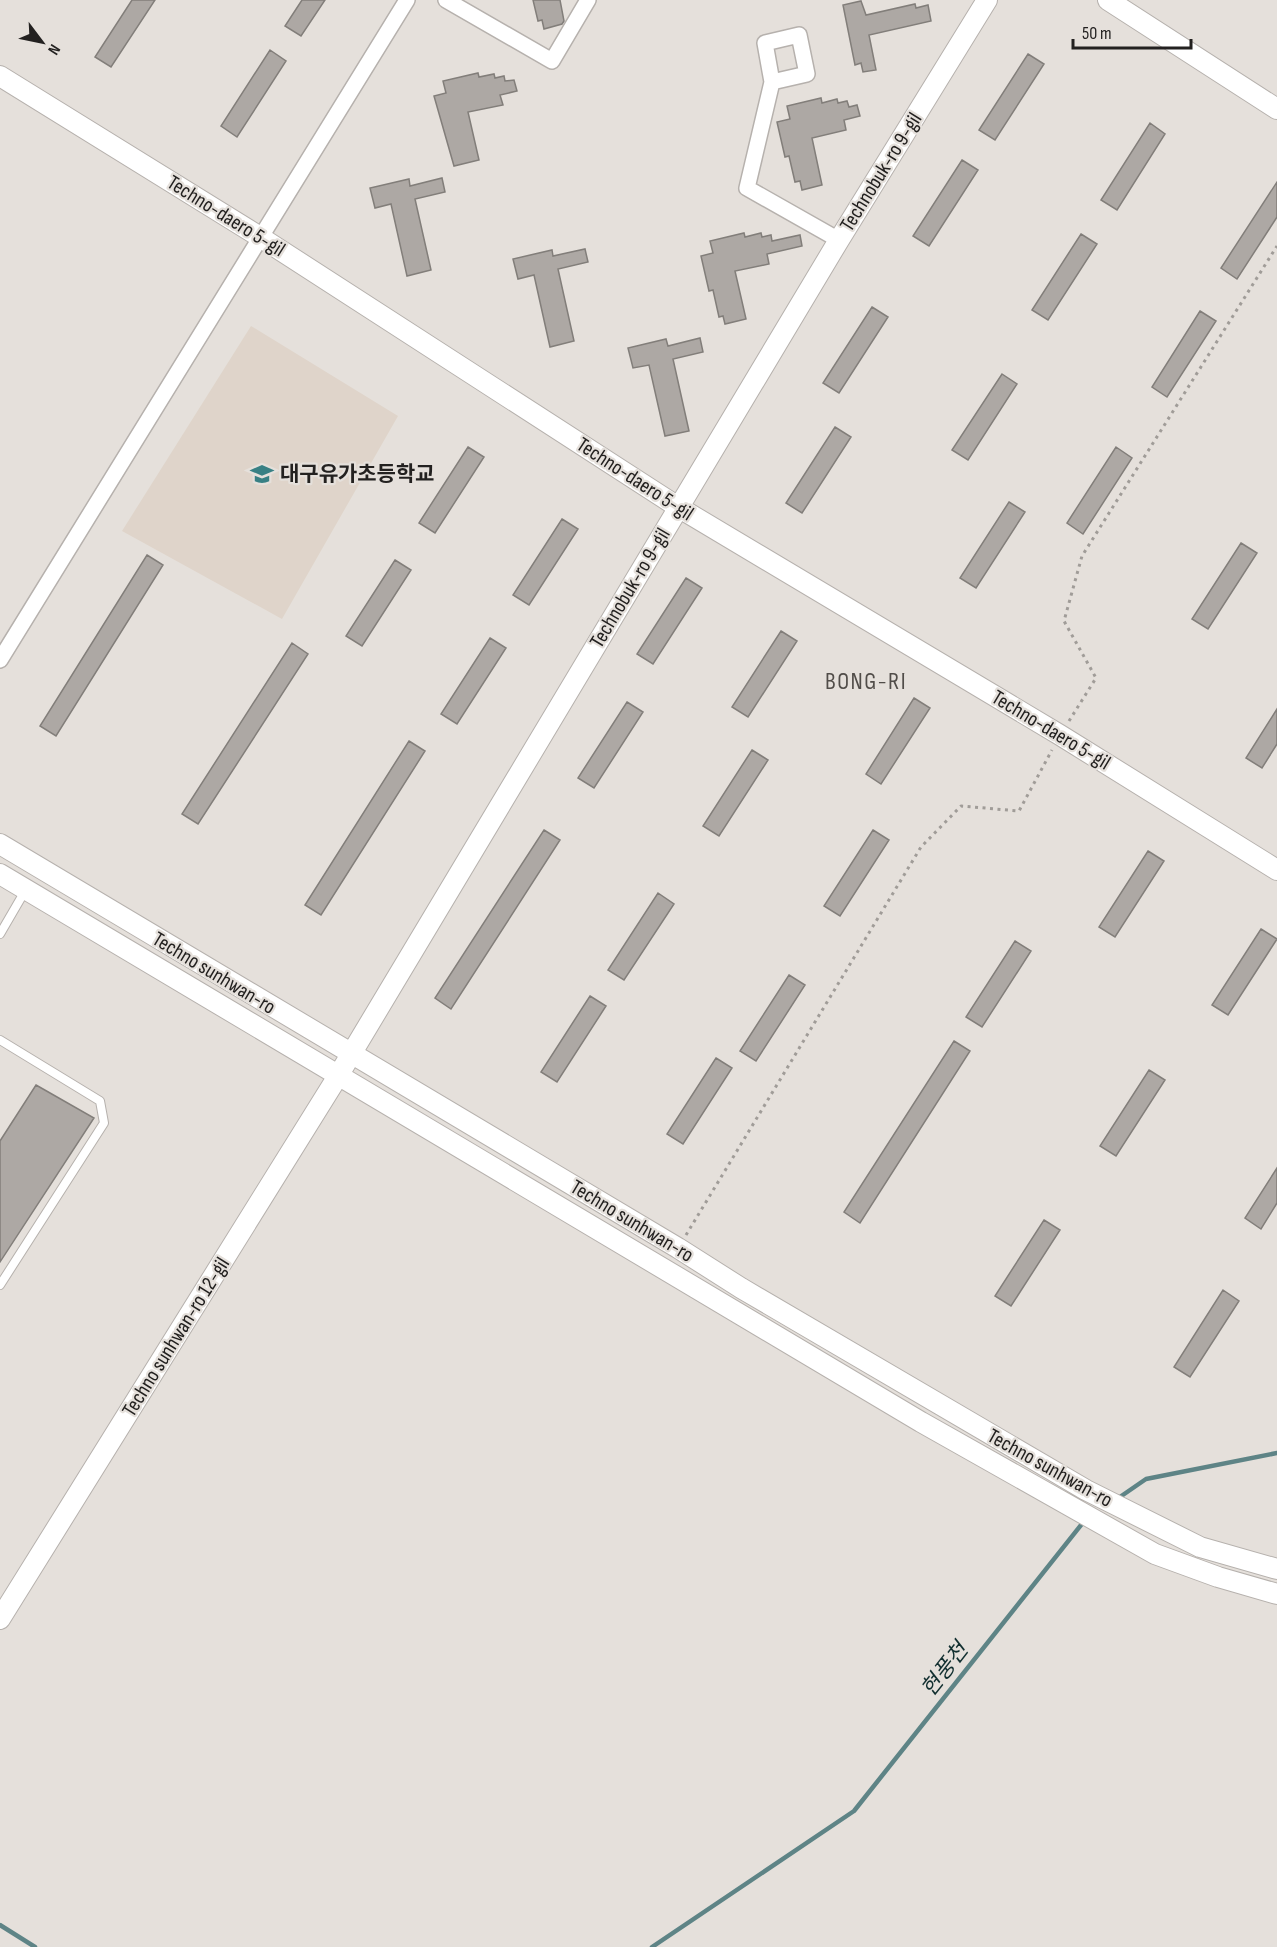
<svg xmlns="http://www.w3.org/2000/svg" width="1277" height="1947" viewBox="0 0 1277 1947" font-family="'Sofia Sans Condensed','Noto Sans KR',sans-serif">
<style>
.built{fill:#dfd4ca}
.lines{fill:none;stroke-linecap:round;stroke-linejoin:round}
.stream{stroke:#5e8486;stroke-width:4.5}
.building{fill:#ada8a4;stroke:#827e7a;stroke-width:1.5}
.service-casing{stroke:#b6b1ad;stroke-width:10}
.minor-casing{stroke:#b6b1ad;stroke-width:18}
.tertiary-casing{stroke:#b6b1ad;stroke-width:22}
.path{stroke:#a09c98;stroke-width:3;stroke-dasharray:3 4.5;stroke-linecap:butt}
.service{stroke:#fff;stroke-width:8}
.minor{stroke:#fff;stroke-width:15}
.tertiary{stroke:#fff;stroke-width:20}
.labels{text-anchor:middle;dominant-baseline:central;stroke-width:4.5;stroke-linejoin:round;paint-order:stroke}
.street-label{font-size:21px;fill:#232120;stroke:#e5e0db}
.poi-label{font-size:21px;font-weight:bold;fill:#232120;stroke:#e5e0db;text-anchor:start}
.water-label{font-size:22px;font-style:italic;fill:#122f30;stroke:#e5e0db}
.quarter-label{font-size:24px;letter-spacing:1.5px;fill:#514d49;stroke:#e5e0db}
</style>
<rect width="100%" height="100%" fill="#e5e0db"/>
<!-- built -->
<path class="built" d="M251,326L398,416L282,619L122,531Z"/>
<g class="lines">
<!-- stream -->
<path class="stream" d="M1117,1499L1146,1479L1277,1453
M0,1925L35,1947
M652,1947L854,1811L1085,1520"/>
</g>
<!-- building -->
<path class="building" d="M132,0H155L111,67L95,57Z
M302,0H325L301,36L285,26Z
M533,0H560L564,21L562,24L544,29L542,20L538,21Z
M861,1L866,15L915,4L916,8L928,5L931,21L869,35L876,70L863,72L861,63L855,65L843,5Z
M270,50L286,61L237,137L221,126Z
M1028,54L1044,64L995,140L979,130Z
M478,73L479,77L494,74L495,78L504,76L505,81L514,80L517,91L500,95L503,105L468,112L479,160L454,166L434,96L446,93L443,81Z
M821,98L822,103L837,99L838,103L847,101L849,107L857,105L860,116L844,120L846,130L812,138L822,185L802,190L800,181L795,182L789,156L785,157L777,122L790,119L787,106Z
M1150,123L1165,134L1117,210L1101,200Z
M962,160L978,170L929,246L913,236Z
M442,178L445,192L415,199L431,270L407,276L391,204L375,208L370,188L409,179L410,186Z
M1277,182V217L1237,279L1221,268Z
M744,233L745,237L761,233L762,237L771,235L772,241L800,235L802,246L767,254L769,264L735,271L746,319L725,324L723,316L719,317L713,290L709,291L701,256L713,253L710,241Z
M1081,234L1097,244L1048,320L1032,310Z
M585,249L588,262L558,269L574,341L550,347L534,275L518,279L513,259L552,250L553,256Z
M872,307L888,317L839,393L823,383Z
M1200,311L1216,321L1167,397L1152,387Z
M700,338L703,352L673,359L689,431L665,436L649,365L633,368L628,348L666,339L668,346Z
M1002,374L1017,384L968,460L952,450Z
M835,427L851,437L802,513L786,503Z
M468,447L484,457L435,533L419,523Z
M1116,447L1132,458L1083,534L1067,523Z
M1009,502L1025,512L976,588L960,578Z
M562,519L578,529L529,605L513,595Z
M1241,543L1257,553L1208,629L1192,619Z
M147,555L163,565L56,736L40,726Z
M395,560L411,570L362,646L346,636Z
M686,578L702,588L653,664L637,654Z
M781,631L797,641L748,717L732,707Z
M490,638L506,648L457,724L441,714Z
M292,643L308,654L198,824L182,814Z
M914,698L930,708L881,784L866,774Z
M627,702L643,712L594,788L578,778Z
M1277,709V744L1262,768L1246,758Z
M409,741L425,751L321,915L305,905Z
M752,750L768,760L719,836L703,826Z
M544,830L560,840L451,1009L435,998Z
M873,830L889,840L840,916L824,906Z
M1148,851L1164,861L1115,937L1099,927Z
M658,893L674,904L624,980L608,970Z
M1261,929L1277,939L1228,1015L1212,1005Z
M1015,941L1031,951L982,1027L966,1017Z
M789,975L805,985L756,1061L740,1051Z
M590,996L606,1006L557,1082L541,1072Z
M954,1041L970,1051L860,1223L844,1212Z
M716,1058L732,1068L683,1144L667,1134Z
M1149,1070L1165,1080L1116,1156L1100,1146Z
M36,1085L94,1118L0,1262V1141Z
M1277,1168V1203L1261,1229L1245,1218Z
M1044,1220L1060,1230L1011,1306L995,1296Z
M1223,1290L1239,1301L1190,1377L1174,1367Z"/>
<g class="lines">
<!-- service casing -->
<g class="service-casing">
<path id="service" d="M0,934L25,891
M0,1040L100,1101L104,1123L0,1285"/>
</g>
<!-- minor casing -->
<g class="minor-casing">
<path id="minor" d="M446,0L552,61L588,0
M772,82L765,43L799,35L807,74L772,82L747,188L839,240
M0,660L407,0"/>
</g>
<!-- tertiary casing -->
<g class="tertiary-casing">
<path id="tertiary" d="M1108,0L1277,109
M0,76L260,237L678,507L1060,735L1277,870
M0,844L678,1248L741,1288L1086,1490L1200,1547L1277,1569
M0,874L921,1422L1155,1554L1218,1577L1277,1594
M0,1619L338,1076L839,240L987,0"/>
</g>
<!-- path -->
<path class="path" d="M1069,721L1096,678L1064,621L1082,556L1277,246
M686,1235L921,847L961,806L1019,811L1052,750"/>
<!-- service -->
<use href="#service" class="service"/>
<!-- minor -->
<use href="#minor" class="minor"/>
<!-- tertiary -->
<use href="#tertiary" class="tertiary"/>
</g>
<!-- icons -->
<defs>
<g id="school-bare" transform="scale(1.8)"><path d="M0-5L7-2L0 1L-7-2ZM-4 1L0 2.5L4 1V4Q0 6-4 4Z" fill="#388084" stroke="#e5e0db" stroke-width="2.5" paint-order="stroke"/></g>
</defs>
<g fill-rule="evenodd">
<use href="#school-bare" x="262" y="474"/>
</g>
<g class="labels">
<!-- street labels -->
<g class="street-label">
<text transform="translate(881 172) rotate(-58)">Technobuk-ro 9-gil</text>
<text transform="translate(226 216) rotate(32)">Techno-daero 5-gil</text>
<text transform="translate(635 479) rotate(33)">Techno-daero 5-gil</text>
<text transform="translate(630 588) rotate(-59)">Technobuk-ro 9-gil</text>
<text transform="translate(1051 730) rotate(31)">Techno-daero 5-gil</text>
<text transform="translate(214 973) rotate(31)">Techno sunhwan-ro</text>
<text transform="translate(632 1221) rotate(31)">Techno sunhwan-ro</text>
<text transform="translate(176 1337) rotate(-58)">Techno sunhwan-ro 12-gil</text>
<text transform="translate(1050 1468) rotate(29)">Techno sunhwan-ro</text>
</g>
<!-- poi labels -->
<g class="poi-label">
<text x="280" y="474">대구유가초등학교</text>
</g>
<!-- water labels -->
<g class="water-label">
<text transform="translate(945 1670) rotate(-52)">현풍천</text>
</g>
<!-- quarter labels -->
<g class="quarter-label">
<text x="866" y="681">BONG-RI</text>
</g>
</g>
<!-- north arrow -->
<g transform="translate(42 42) rotate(122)" stroke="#e5e0db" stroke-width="4.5" paint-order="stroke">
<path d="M0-4.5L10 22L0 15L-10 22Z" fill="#232120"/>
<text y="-9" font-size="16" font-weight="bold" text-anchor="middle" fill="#232120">N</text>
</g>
<!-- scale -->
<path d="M1073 39v9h118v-9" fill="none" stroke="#232120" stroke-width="3"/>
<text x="1082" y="39" font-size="18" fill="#232120" stroke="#e5e0db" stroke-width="4.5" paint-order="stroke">50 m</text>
</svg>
